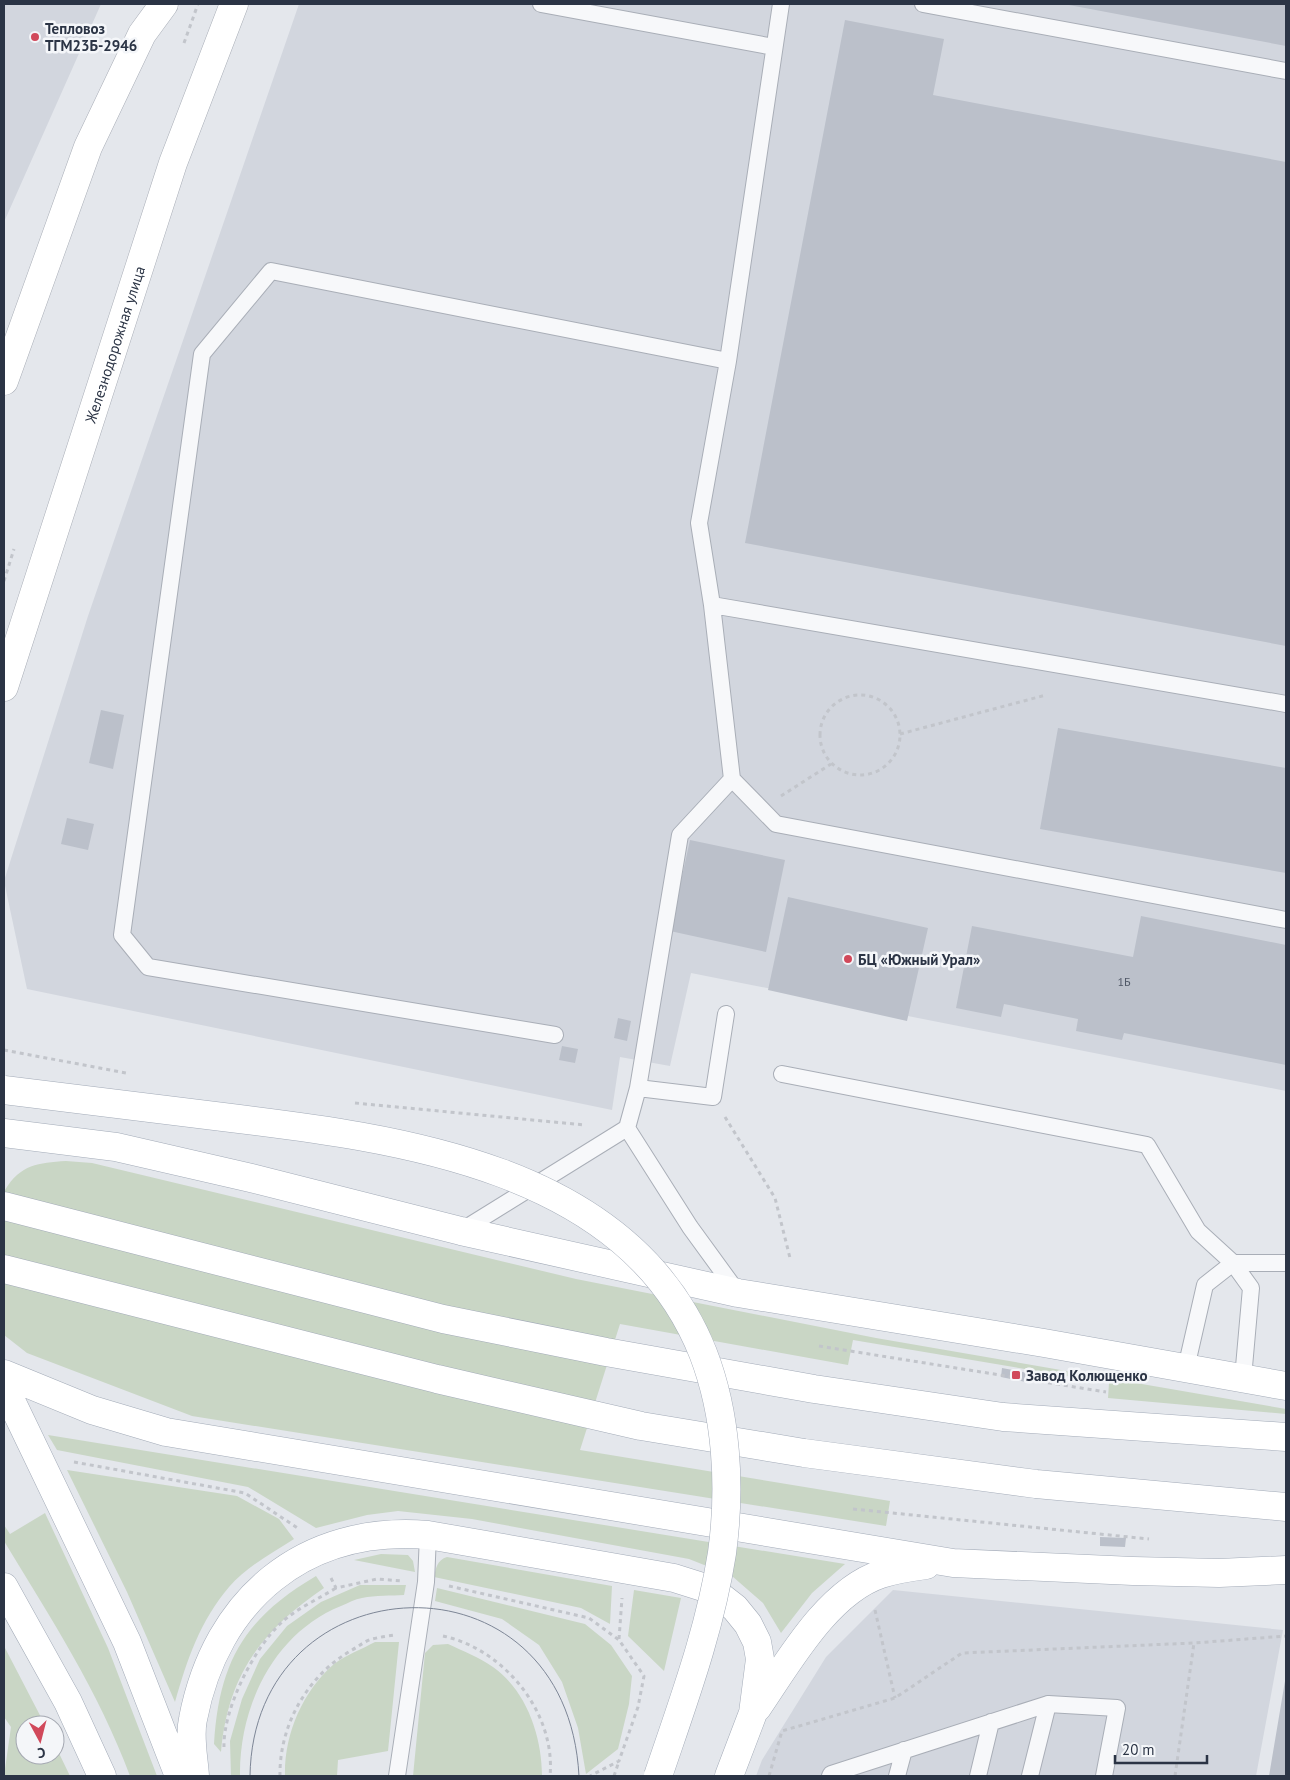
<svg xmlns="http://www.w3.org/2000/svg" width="1290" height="1780" viewBox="0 0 1290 1780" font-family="'PT Sans',sans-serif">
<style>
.built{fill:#d2d6de}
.green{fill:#c9d6c5}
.building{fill:#bbc0ca}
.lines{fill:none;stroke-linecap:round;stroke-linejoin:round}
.service-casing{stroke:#a9aeb7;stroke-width:18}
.secondary-casing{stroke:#a9aeb7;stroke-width:29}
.primary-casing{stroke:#a3abb8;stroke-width:29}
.path{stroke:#c2c5cb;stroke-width:3;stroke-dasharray:4 4;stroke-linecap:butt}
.service{stroke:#f7f8fa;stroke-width:16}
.secondary{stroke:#fff;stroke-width:28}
.primary{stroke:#fff;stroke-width:28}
.tram{stroke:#7d8696;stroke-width:1}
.primary-bridge-casing{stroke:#a3abb8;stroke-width:29;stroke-linecap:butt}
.primary-bridge{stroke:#fff;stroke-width:28}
.poi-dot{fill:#d1495b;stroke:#f4f6f9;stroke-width:2}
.labels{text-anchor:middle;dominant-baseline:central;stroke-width:5;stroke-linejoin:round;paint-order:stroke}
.number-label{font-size:12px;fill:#4f5766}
.poi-label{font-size:15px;font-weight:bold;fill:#2b3445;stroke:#f4f6f9;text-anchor:start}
.street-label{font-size:15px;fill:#2b3445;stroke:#f4f6f9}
</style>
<rect width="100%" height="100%" fill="#e4e7ec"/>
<!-- built -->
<path class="built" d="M4,4H101L4,222Z
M299,4H1286V1091L691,973L670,1066L620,1057L612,1110L27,989L4,881L88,616Z
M893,1590L1283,1630L1256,1776H756L762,1760L826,1657Z"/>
<!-- green -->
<path class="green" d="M66,1161L92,1163L576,1279L876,1338L1286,1409V1414L1108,1398L1109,1383L853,1340L848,1365L620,1324L580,1450L890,1501L886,1526L192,1416L27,1353L4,1335L5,1190C21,1164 38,1163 66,1161Z
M48,1435L845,1564L812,1593L781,1633L763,1603L732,1576L689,1559L472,1519L398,1511L367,1515L316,1528L248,1487L57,1450Z
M67,1470L237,1496L279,1519L294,1539C272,1553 246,1567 229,1587C200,1621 187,1660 175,1702L127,1592Z
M45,1513L108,1648L157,1776H130C99,1692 50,1617 4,1541V1525L10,1534Z
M381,1554L408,1555L413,1561L415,1572L354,1560Z
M447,1557L612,1586L610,1624L581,1608L434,1577C436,1568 437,1560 447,1557Z
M316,1576L324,1588C261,1631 228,1675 221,1752L214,1744C219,1661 245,1618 316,1576Z
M360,1585H406L404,1595C391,1596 376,1595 362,1598C355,1599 348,1603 341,1606C274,1633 239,1706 240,1776H231L230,1741L242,1699L260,1659L287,1626L321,1602Z
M437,1588L585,1624L611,1645L632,1676L629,1704L618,1749L586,1774L578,1728L562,1682L539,1645L502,1619L435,1601Z
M634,1590L681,1598L664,1671L628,1636Z
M375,1642H399L388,1751L338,1760L337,1776H285C284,1735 302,1692 334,1664C346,1655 362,1649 375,1642Z
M448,1644C463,1651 479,1657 493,1667C527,1691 542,1737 542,1776H413L425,1653L433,1645Z
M4,1646L45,1725H25V1755H55V1745L70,1776H4L11,1727L4,1717Z"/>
<!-- building -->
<path class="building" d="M1069,4H1286V46L1069,5Z
M845,20L944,39L933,95L1286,162V646L745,543Z
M101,710L124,715L113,769L89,763Z
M1058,728L1286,768V873L1040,829Z
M67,818L94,824L88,850L61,844Z
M690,840L785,860L766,952L670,931Z
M788,897L928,928L907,1021L768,990Z
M1141,916L1286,945V1065L1124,1033L1122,1040L1076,1031L1078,1019L1004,1004L1001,1017L956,1008L972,926L1133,957Z
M618,1018L631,1021L627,1041L614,1038Z
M562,1046L578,1049L575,1063L559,1060Z
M1002,1368L1028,1373L1026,1382L1001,1377Z
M1100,1537L1126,1538L1125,1547L1100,1546Z
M1285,1681L1286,1776H1269Z"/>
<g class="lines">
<!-- service casing -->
<g class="service-casing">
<path id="service" d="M541,4L774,47
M781,4L728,361L699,523L712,605L732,779L776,824L1286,920
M923,4L1286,71
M712,605L1286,704
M555,1035L148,967L122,935L202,354L271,271L728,361
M782,1074L1147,1145L1198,1231L1233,1263H1286
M638,1088L680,835L732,779
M627,1128L638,1088L713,1097L726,1014
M461,1231L627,1128L690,1227L738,1293
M1186,1368L1205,1285L1233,1263L1251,1288L1243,1378
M397,1776L426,1582L428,1535
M830,1776L831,1774L1048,1704L1117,1708L1104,1776
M897,1776L904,1750
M978,1776L991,1722
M1030,1776L1048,1704"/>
</g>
<!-- secondary casing -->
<g class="secondary-casing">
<g id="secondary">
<path d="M4,381L88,147L142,34L164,4"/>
<path id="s1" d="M4,687L173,163L234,4"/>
</g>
</g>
<!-- primary casing -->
<g class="primary-casing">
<path id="primary" d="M4,1133L116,1147L251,1178L461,1231L738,1293L1044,1343L1286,1386
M4,1206L443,1319L606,1352L814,1389L1003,1417L1286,1437
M4,1269L437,1379L641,1426L804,1453L1036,1484L1286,1507
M4,1374L92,1410L166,1432L953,1563L1133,1571L1219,1573L1286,1570
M4,1386L127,1642L179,1776
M4,1587L68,1702L102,1776
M757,1708C788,1663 827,1592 881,1574C896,1569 911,1567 926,1565
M195,1776C194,1759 189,1737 193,1719C216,1599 304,1525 428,1535L674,1578L712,1590L735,1608L748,1624L757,1642L760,1659L753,1713L729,1776"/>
</g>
<!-- path -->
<path class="path" d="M184,43L198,4
M4,581L14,549
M820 735a40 40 0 1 1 80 0a40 40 0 1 1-80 0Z
M900,734L1046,695
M781,796L831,764
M4,1050L126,1073
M355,1103L585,1125
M725,1117L775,1198L790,1258
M819,1346L1106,1392
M74,1462L245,1493L299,1529
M853,1509L1149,1539
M331,1578L336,1588L377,1579L403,1581
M449,1586L589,1618L619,1640L644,1676L638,1707L619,1761L590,1776
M875,1610L895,1698
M443,1636C504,1649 556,1713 550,1776
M619,1639L622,1598
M224,1747C223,1709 254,1648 281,1623C294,1610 320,1598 336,1588
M280,1776C279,1725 308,1675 352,1650C359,1646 365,1641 372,1639C380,1637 388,1636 395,1635
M614,1776L619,1761
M769,1776L782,1731L895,1698L962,1653L1194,1643L1286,1636
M1175,1776L1194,1643"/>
<!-- service -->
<use href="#service" class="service"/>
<!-- secondary -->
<use href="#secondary" class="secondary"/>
<!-- primary -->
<use href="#primary" class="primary"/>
<!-- tram -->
<path class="tram" d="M250,1776C253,1559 567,1544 579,1776"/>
<!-- primary-bridge casing -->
<g class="primary-bridge-casing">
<path id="primary-bridge" d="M4,1090C77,1099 150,1108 223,1117C397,1138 629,1166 703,1353C727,1415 731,1487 722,1553C710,1630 683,1702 658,1776"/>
</g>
<!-- primary-bridge -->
<use href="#primary-bridge" class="primary-bridge"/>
</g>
<!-- markers -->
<g class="poi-dot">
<circle cx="35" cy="37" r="5"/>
<circle cx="848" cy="959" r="5"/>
<rect x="1011" y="1370" width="10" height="10" rx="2.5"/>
</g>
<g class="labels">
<!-- number labels -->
<g class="number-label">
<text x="1124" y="981">1Б</text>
</g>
<!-- poi labels -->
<g class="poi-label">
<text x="45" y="28">Тепловоз<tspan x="45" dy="17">ТГМ23Б-2946</tspan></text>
<text x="858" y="959">БЦ «Южный Урал»</text>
<text x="1026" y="1375">Завод Колющенко</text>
</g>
<!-- street labels -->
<g class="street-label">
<text stroke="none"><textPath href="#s1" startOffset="360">Железнодорожная улица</textPath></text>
</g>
</g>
<!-- border -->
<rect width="1290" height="1780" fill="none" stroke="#2b3445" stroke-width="10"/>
<!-- north arrow -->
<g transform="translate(40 1740) rotate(173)"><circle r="24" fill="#f4f6f9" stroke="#a4a8b1"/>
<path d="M0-4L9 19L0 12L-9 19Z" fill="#d1495b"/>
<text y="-8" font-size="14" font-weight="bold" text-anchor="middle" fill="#2b3445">С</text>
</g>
<!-- scale -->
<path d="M1115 1755v8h92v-8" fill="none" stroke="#2b3445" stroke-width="2.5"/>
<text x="1122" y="1755" font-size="15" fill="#2b3445" stroke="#f4f6f9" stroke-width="4" paint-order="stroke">20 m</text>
</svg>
